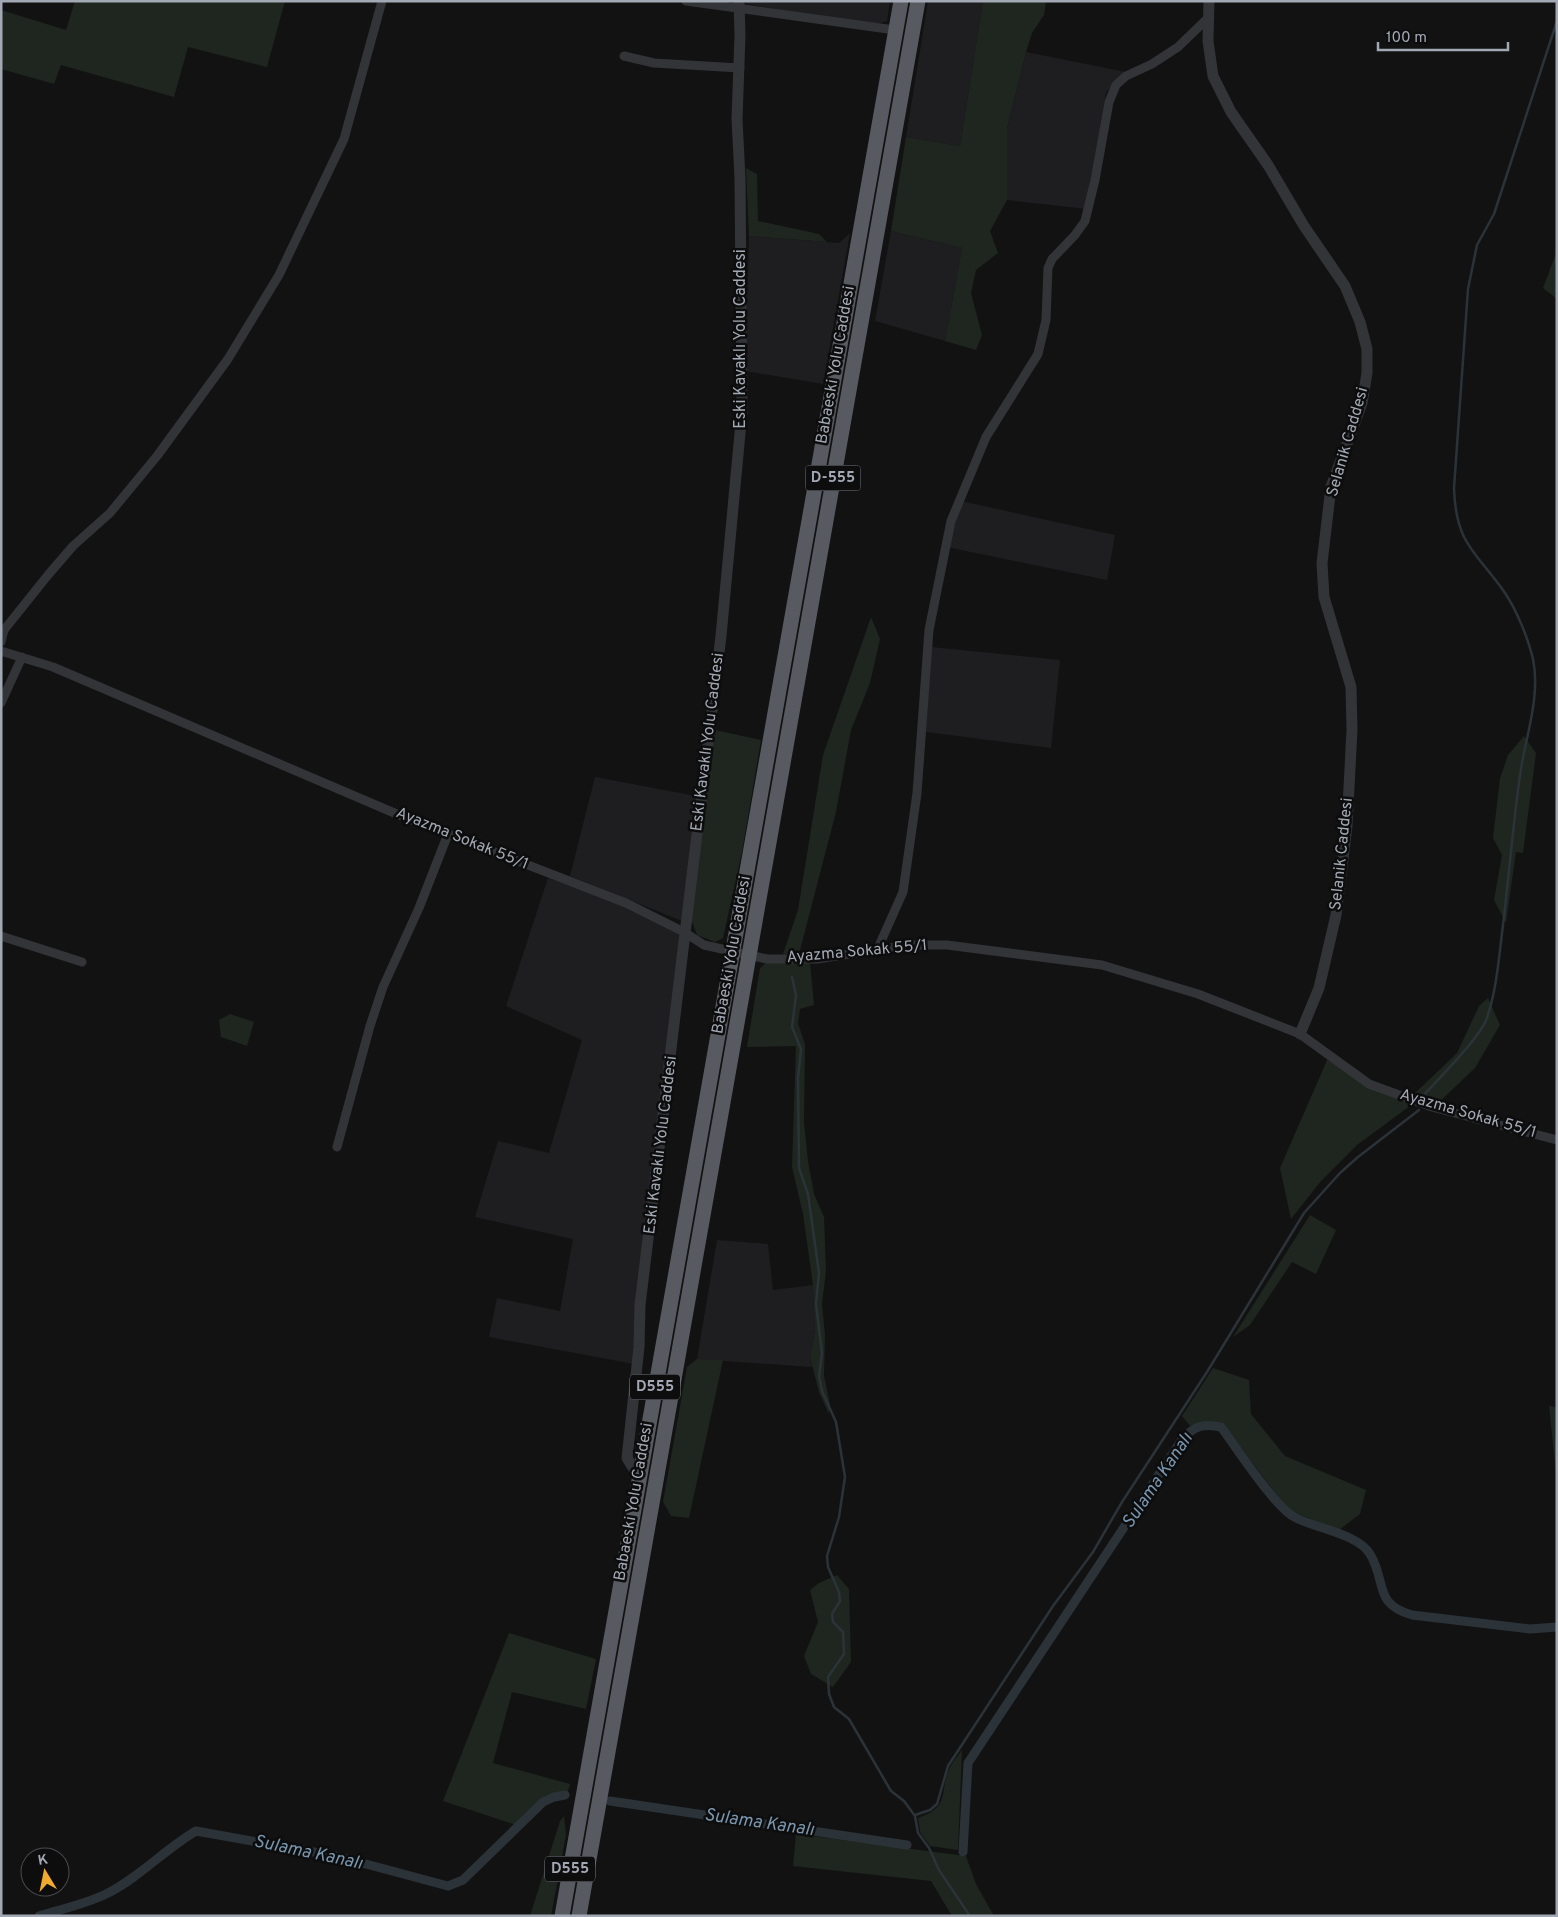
<svg xmlns="http://www.w3.org/2000/svg" width="1558" height="1917" viewBox="0 0 1558 1917" font-family="Overpass,sans-serif">
<style>
.built{fill:#1e1e20}
.green{fill:#1e261f}
.lines{fill:none;stroke-linecap:round;stroke-linejoin:round}
.stream{stroke:#2b3339;stroke-width:2.5}
.canal{stroke:#2b3339;stroke-width:9}
.minor{stroke:#333438;stroke-width:9}
.tertiary{stroke:#333438;stroke-width:11}
.trunk{stroke:#575a60;stroke-width:15}
.labels{text-anchor:middle;dominant-baseline:central;stroke-width:5;stroke-linejoin:round;paint-order:stroke}
.shield{fill:#0d0d0e;stroke:#767a82;stroke-width:1}
.shield-label{font-size:15px;font-weight:bold;fill:#a3a9b4}
.street-label{font-size:16px;fill:#a3a9b4;stroke:#0d0d0e}
.water-label{font-size:18px;font-style:italic;fill:#7a97af;stroke:#0d0d0e}
</style>
<rect width="100%" height="100%" fill="#121213"/>
<!-- built -->
<path class="built" d="M746,1H890L887,21L871,25L746,4Z
M928,1H983L960,146L906,137Z
M1026,52L1126,72L1106,92L1086,209L1007,200V128Z
M891,231L962,248L945,341L875,321Z
M850,233L823,384L745,371L749,236L839,243Z
M961,501L1115,535L1107,580L947,547Z
M931,647L1060,660L1051,748L926,732Z
M595,777L696,796L682,921L570,876Z
M548,878L628,906L672,927L680,936L634,1364L489,1337L497,1298L560,1311L573,1239L475,1217L498,1141L549,1153L582,1040L506,1006Z
M717,1240L768,1244L773,1290L813,1285L815,1330L810,1357L812,1367L697,1359Z"/>
<!-- green -->
<path class="green" d="M75,1H285L267,67L188,47L174,97L61,65L54,84L1,69V10L66,30Z
M983,1H1046L1044,15L1032,33L1026,52L1007,128V200L990,231L998,253L976,270L971,293L982,335L976,350L945,341L962,248L891,231L906,137L960,146Z
M746,168L757,174L758,221L819,234L827,242L749,236Z
M1557,251V299L1543,288Z
M871,617L880,639L870,683L851,730L836,812L799,954H783L798,910L823,755Z
M715,730L761,740L742,852L723,938L715,942L697,935L691,919Z
M1524,736L1536,753L1523,853L1516,852L1506,923L1494,900L1502,855L1493,838L1500,778L1508,755Z
M767,962H810L814,1005L800,1009L798,1023L805,1045L804,1122L808,1161L814,1194L824,1217L826,1271L822,1304L825,1335L824,1376L830,1404L829,1414L819,1392L810,1357L815,1330L813,1285L803,1214L792,1167L796,1046L747,1047L760,968Z
M1488,998L1500,1025L1475,1068L1436,1105L1412,1096L1457,1053L1479,1006Z
M230,1014L254,1022L247,1046L221,1037L219,1020Z
M1328,1058L1414,1103L1357,1145L1321,1181L1291,1219L1280,1168Z
M1310,1215L1336,1230L1316,1274L1292,1262L1250,1325L1233,1337Z
M697,1359L723,1360L689,1518L671,1516L663,1502L687,1367Z
M1213,1368L1249,1380L1251,1414L1285,1456L1366,1490L1360,1514L1339,1530L1293,1512L1281,1501L1224,1425L1209,1421L1190,1426L1182,1416Z
M1549,1406L1557,1407V1482Z
M837,1575L849,1589L851,1662L833,1687L811,1674L804,1656L818,1622L810,1590L819,1583Z
M509,1633L596,1659L586,1709L512,1692L493,1763L570,1784L567,1795C543,1796 533,1809 516,1825L443,1801Z
M962,1750L958,1850L930,1846L920,1832L918,1818C952,1806 938,1793 950,1767C953,1761 958,1756 962,1750Z
M564,1816L566,1835L551,1916H530L560,1821Z
M796,1834L966,1856L976,1884L994,1916H952L931,1881L793,1866Z"/>
<g class="lines">
<!-- stream -->
<path class="stream" d="M792,977L796,995L792,1027L801,1049L798,1078L799,1168L808,1194L819,1273L816,1304L822,1353L819,1376L822,1391L836,1422L845,1477L839,1517L827,1556L828,1567L839,1592L840,1601L832,1614L833,1622L843,1632L844,1654L828,1677L829,1694L834,1707L849,1719L891,1791L904,1801L915,1816L918,1833L929,1848L939,1870L970,1916
M1423,1096C1439,1078 1480,1038 1487,1018C1497,988 1499,956 1503,925C1509,875 1513,825 1520,775C1525,738 1541,697 1533,659C1528,638 1517,611 1505,593C1476,551 1456,546 1454,488L1468,289L1477,245L1494,214L1557,21
M915,1815L930,1810L937,1804L948,1766L1053,1606L1093,1552L1122,1502L1207,1372L1304,1213L1340,1173L1358,1157L1419,1110"/>
<!-- canal -->
<path class="canal" d="M610,1801L907,1845
M963,1852L968,1763L1183,1438C1195,1426 1204,1423 1221,1427C1237,1448 1275,1508 1296,1518C1316,1528 1358,1534 1370,1554C1387,1582 1373,1604 1412,1615L1530,1629L1557,1627
M39,1916C61,1909 87,1904 108,1893C140,1877 165,1849 196,1831L336,1856L448,1886L463,1880L543,1802L554,1797L565,1795"/>
<!-- minor -->
<path class="minor" d="M686,1L895,30
M624,56L654,63L740,68
M1,642L4,630L48,575L73,546L110,513L157,456L228,359L279,275L344,139L382,1
M1,651L53,667L399,815L626,903L684,932L704,945L767,959H817L908,945H947L1102,965L1198,994L1300,1034L1369,1084L1432,1107L1557,1140
M1,703L22,657
M1,936L82,962
M878,948L903,892L917,793L929,630L951,521L986,437L1038,354L1046,320L1048,268L1052,259L1075,235L1085,221L1095,180L1109,102L1116,85L1126,76L1152,64L1178,47L1207,19
M337,1147L370,1026L383,987L419,908L448,834"/>
<!-- tertiary -->
<path class="tertiary" d="M1209,1L1208,41L1213,76L1231,112L1268,165L1304,226L1345,286L1360,322L1367,349V373L1362,403L1331,487L1322,563L1324,597L1351,687L1352,730L1347,826L1336,915L1319,988L1300,1034
M639,1477L627,1458L639,1347L640,1305L721,636L742,412L740,178L737,119L740,35L739,1"/>
<!-- trunk -->
<path class="trunk" d="M562,1916L901,1
M579,1916L918,1"/>
</g>
<g class="labels">
<!-- shield labels -->
<g class="shield">
<rect x="805.5" y="465.5" width="55" height="25" rx="4"/>
<rect x="630" y="1374.5" width="50" height="25" rx="4"/>
<rect x="545" y="1856.5" width="50" height="25" rx="4"/>
</g>
<g class="shield-label">
<text x="833" y="478">D-555</text>
<text x="655" y="1387">D555</text>
<text x="570" y="1869">D555</text>
</g>
<!-- street labels -->
<g class="street-label">
<text transform="translate(741 339) rotate(-90)">Eski Kavaklı Yolu Caddesi</text>
<text transform="translate(836 365) rotate(-80)">Babaeski Yolu Caddesi</text>
<text transform="translate(1348 442) rotate(-74)">Selanik Caddesi</text>
<text transform="translate(708 742) rotate(-83)">Eski Kavaklı Yolu Caddesi</text>
<text transform="translate(462 839) rotate(22)">Ayazma Sokak 55/1</text>
<text transform="translate(1342 854) rotate(-84)">Selanik Caddesi</text>
<text transform="translate(857 952) rotate(-5)">Ayazma Sokak 55/1</text>
<text transform="translate(732 955) rotate(-80)">Babaeski Yolu Caddesi</text>
<text transform="translate(1468 1114) rotate(16)">Ayazma Sokak 55/1</text>
<text transform="translate(661 1145) rotate(-83)">Eski Kavaklı Yolu Caddesi</text>
<text transform="translate(634 1502) rotate(-80)">Babaeski Yolu Caddesi</text>
</g>
<!-- water labels -->
<g class="water-label">
<text transform="translate(1158 1481) rotate(-56)">Sulama Kanalı</text>
<text transform="translate(759 1823) rotate(8)">Sulama Kanalı</text>
<text transform="translate(308 1853) rotate(12)">Sulama Kanalı</text>
</g>
</g>
<!-- border -->
<rect width="1558" height="1917" fill="none" stroke="#a3a9b4" stroke-width="5"/>
<!-- north arrow -->
<g transform="translate(45 1872) rotate(350)"><circle r="24" fill="#0d0d0e" stroke="#494b50"/>
<path d="M0-4L9 19L0 12L-9 19Z" fill="#efaa2f"/>
<text y="-8" font-size="14" font-weight="bold" text-anchor="middle" fill="#a3a9b4">K</text>
</g>
<!-- scale -->
<path d="M1378 42v8h130v-8" fill="none" stroke="#a3a9b4" stroke-width="2.5"/>
<text x="1386" y="42" font-size="15" fill="#a3a9b4" stroke="#0d0d0e" stroke-width="4" paint-order="stroke">100 m</text>
</svg>
